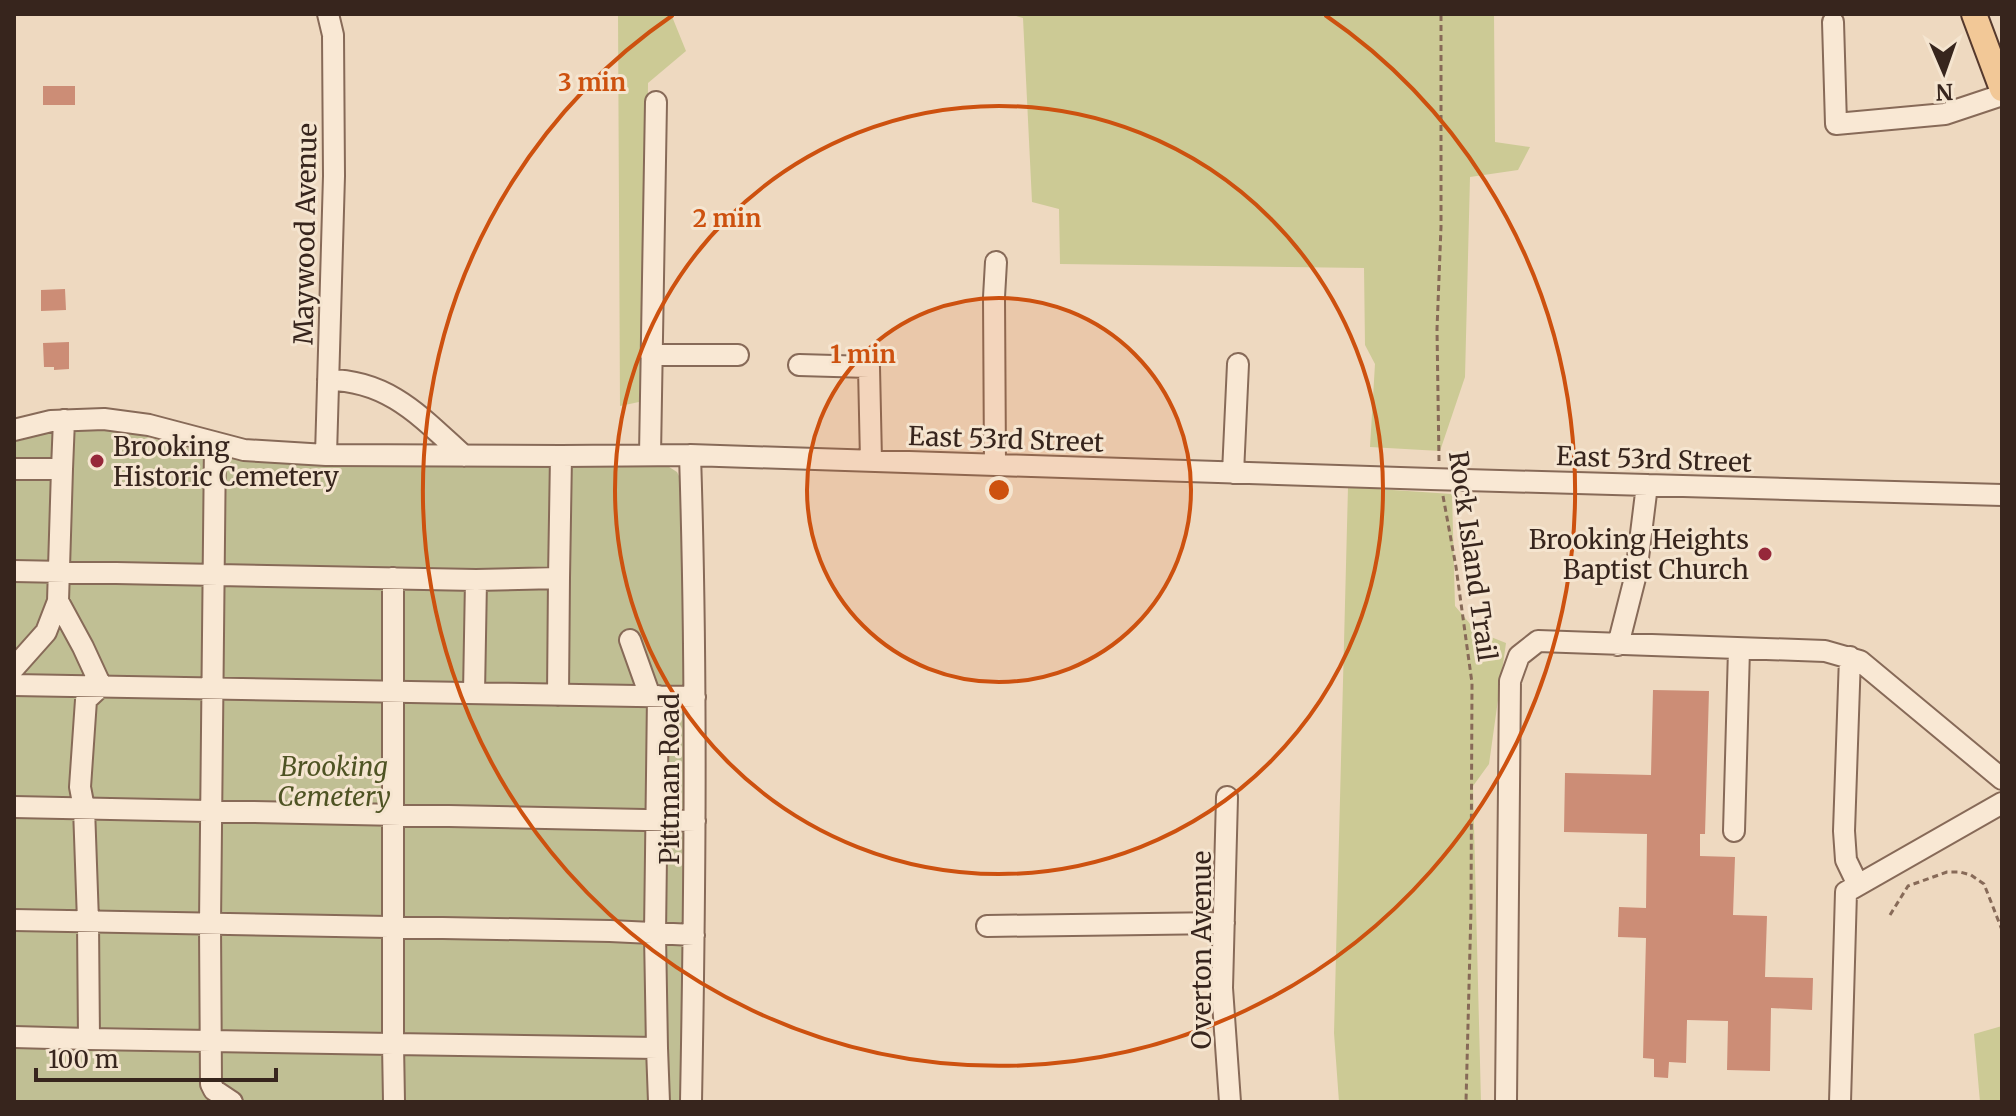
<svg xmlns="http://www.w3.org/2000/svg" width="2016" height="1116" viewBox="0 0 2016 1116" font-family="Merriweather,serif">
<style>
.green{fill:#ccca95}
.cemetery{fill:#c0bf94}
.building{fill:#cc8d76}
.lines{fill:none;stroke-linecap:round;stroke-linejoin:round}
.minor-casing{stroke:#876a58;stroke-width:24}
.major-casing{stroke:#55392d;stroke-width:28}
.path{stroke:#876a58;stroke-width:3;stroke-dasharray:6 4;stroke-linecap:butt}
.minor{stroke:#f9e8d4;stroke-width:20}
.major{stroke:#f2c897;stroke-width:24}
.ring{fill:none;stroke:#cd510f;stroke-width:4}
.poi-dot{fill:#96283a;stroke:#f5e5d0;stroke-width:3}
.labels{text-anchor:middle;dominant-baseline:central;stroke-width:6;stroke-linejoin:round;paint-order:stroke}
.street-label{font-size:26px;fill:#37251d;stroke:#f5e5d0}
.poi-label{font-size:26px;fill:#37251d;stroke:#f5e5d0;text-anchor:start}
.park-label{font-size:26px;font-style:italic;fill:#4e5323;stroke:#f5e5d0}
.centre{fill:#cd510f;stroke:#f5e5d0;stroke-width:4}
.ring-label{font-size:24px;text-anchor:middle;font-weight:bold;fill:#cd510f;stroke:#f5e5d0;stroke-width:6;stroke-linejoin:round;paint-order:stroke}
</style>
<rect width="100%" height="100%" fill="#eed9c0"/>
<!-- green -->
<path class="green" d="M618,14H671L686,51L648,83L646,376L639,402L620,406Z
M1009,14H1494L1495,142L1530,147L1518,170L1470,177L1465,377L1440,451L1370,447L1375,364L1365,345L1364,268L1060,264L1059,209L1032,202L1023,18Z
M1348,487L1452,494L1455,606L1476,631L1506,643L1489,764L1473,786L1481,1102H1339L1334,1033Z
M2002,1026V1102H1980L1974,1034Z"/>
<!-- cemetery -->
<path class="cemetery" d="M95,428L131,433L197,450L252,459L666,465L677,472L682,482L686,723L680,1102H14V441L61,430Z"/>
<!-- building -->
<path class="building" d="M43,86H75V105H43Z
M65,289L66,310L41,311V290Z
M69,342V369L54,370V367H44L43,343Z
M1653,690L1709,691L1705,834H1700V856L1735,857L1733,915L1767,916L1765,977L1813,978L1812,1010L1771,1008L1770,1071L1727,1070L1728,1021L1687,1020L1686,1063L1669,1062L1668,1078L1654,1077V1059L1643,1058L1646,938L1618,937L1619,907L1646,908L1647,834L1564,832L1565,773L1651,775Z"/>
<g class="lines">
<!-- minor casing -->
<g class="minor-casing">
<path id="minor" d="M1833,22L1836,124L1945,114L2002,95
M651,355H738
M799,365L869,367L871,461
M328,380C389,380 422,418 464,456
M14,430L51,421L104,419L149,425L244,450L326,455L561,456L690,455L1431,479L2002,495
M215,443L210,924L211,1084L214,1090L232,1102
M326,455L334,176L333,35L328,14
M650,455L656,102
M690,455C697,671 695,886 691,1102
M995,465L994,297L996,262
M14,469H62L64,420
M1233,473L1238,364
M14,571L476,580L559,578L561,456
M393,578V1044L657,1048L655,934L658,696
M58,601L83,647L101,686L86,700L80,787L84,808L88,921L89,1039L393,1044L394,1102
M630,640L650,696
M1618,645L1636,574L1647,485
M1850,657L1844,831L1846,860L1858,885
M14,668L46,632L58,601L62,469
M14,685L695,697
M474,693L476,580
M558,695L559,578
M1227,797L1222,988L1230,1102
M14,807L695,821
M1734,831L1739,649
M14,920L610,931L694,935
M987,926L1224,923
M14,1037L89,1039
M657,1048L659,1102
M1506,1102L1510,681L1519,656L1538,641L1825,651L1860,661L2002,779
M1840,1102L1846,892L2002,803"/>
</g>
<!-- major casing -->
<g class="major-casing">
<path id="major" d="M1974,14L2002,89"/>
</g>
<!-- path -->
<path class="path" d="M1439,461L1437,329L1441,227V14
M1443,496L1456,567L1472,683L1471,909L1466,1102
M1890,915L1908,886L1947,872H1960L1971,875L1984,884L2002,930"/>
<!-- minor -->
<use href="#minor" class="minor"/>
<!-- major -->
<use href="#major" class="major"/>
</g>
<!-- distance rings -->
<circle cx="999" cy="490" r="192" fill="#cd510f" fill-opacity=".12"/>
<g class="ring">
<circle cx="999" cy="490" r="192"/>
<circle cx="999" cy="490" r="384"/>
<path d="M1325 15A576 576 0 1 1 673 15"/>
</g>
<!-- markers -->
<g class="poi-dot">
<circle cx="97" cy="461" r="8"/>
<circle cx="1765" cy="554" r="8"/>
</g>
<g class="labels">
<!-- street labels -->
<g class="street-label">
<text transform="translate(305 234) rotate(-89)">Maywood Avenue</text>
<text transform="translate(1006 439) rotate(2)">East 53rd Street</text>
<text transform="translate(1654 459) rotate(2)">East 53rd Street</text>
<text transform="translate(1473 556) rotate(82)">Rock Island Trail</text>
<text transform="translate(669 779) rotate(-90)">Pittman Road</text>
<text transform="translate(1201 950) rotate(-90)">Overton Avenue</text>
</g>
<!-- poi labels -->
<g class="poi-label">
<text x="113" y="446">Brooking<tspan x="113" dy="30">Historic Cemetery</tspan></text>
<text x="1749" y="539" text-anchor="end">Brooking Heights<tspan x="1749" dy="30">Baptist Church</tspan></text>
</g>
<!-- park labels -->
<g class="park-label">
<text x="334" y="766">Brooking<tspan x="334" dy="30">Cemetery</tspan></text>
</g>
</g>
<circle cx="999" cy="490" r="12" class="centre"/>
<g class="ring-label">
<text x="592" y="91">3 min</text>
<text x="727" y="227">2 min</text>
<text x="863" y="363">1 min</text>
</g>
<!-- border -->
<rect width="2016" height="1116" fill="none" stroke="#37251d" stroke-width="32"/>
<!-- north arrow -->
<g transform="translate(1944 72) rotate(178)" stroke="#f5e5d0" stroke-width="6" paint-order="stroke">
<path d="M0-6L14 30L0 20L-14 30Z" fill="#37251d"/>
<text y="-12" font-size="22" font-weight="bold" text-anchor="middle" fill="#37251d">N</text>
</g>
<!-- scale -->
<path d="M36 1068v12h240v-12" fill="none" stroke="#37251d" stroke-width="4"/>
<text x="48" y="1068" font-size="24" fill="#37251d" stroke="#f5e5d0" stroke-width="6" paint-order="stroke">100 m</text>
</svg>
